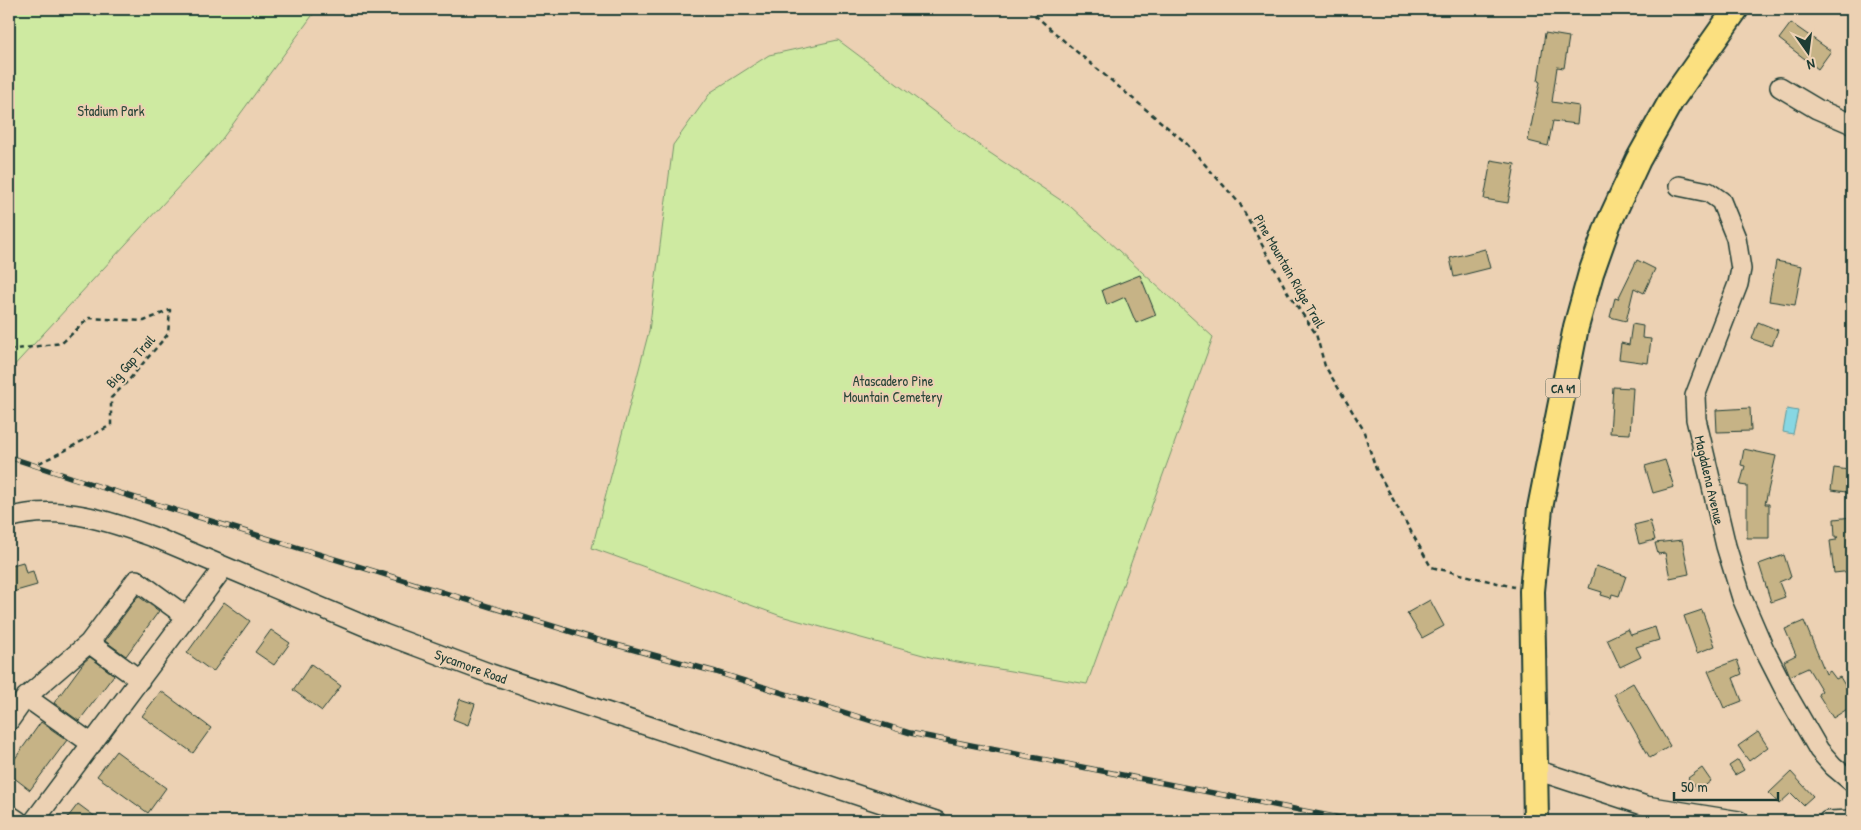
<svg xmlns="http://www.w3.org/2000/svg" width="1861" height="830" viewBox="0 0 1861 830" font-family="'Patrick Hand',sans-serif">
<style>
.green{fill:#ceeaa1;stroke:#76946a}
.water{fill:#87d7e3;stroke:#5d999d}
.building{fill:#c6b386;stroke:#1f3d34}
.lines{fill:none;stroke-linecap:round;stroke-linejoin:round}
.minor-casing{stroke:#1f3d34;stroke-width:22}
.major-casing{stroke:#1f3d34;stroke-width:28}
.path{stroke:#1f3d34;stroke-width:2.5;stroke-dasharray:5 4;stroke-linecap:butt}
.minor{stroke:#ecd1b3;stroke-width:19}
.major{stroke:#fbe080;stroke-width:24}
.rail-casing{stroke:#1f3d34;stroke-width:5.5}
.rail{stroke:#ecd1b3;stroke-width:4;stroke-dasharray:11;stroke-linecap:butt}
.labels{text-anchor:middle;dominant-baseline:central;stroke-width:4;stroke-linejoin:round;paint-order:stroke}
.shield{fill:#ecd1b3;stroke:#5c695a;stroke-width:1}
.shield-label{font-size:12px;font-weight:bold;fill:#1f3d34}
.park-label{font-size:14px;fill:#284639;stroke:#ecd1b3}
.street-label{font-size:14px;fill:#1f3d34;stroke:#ecd1b3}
</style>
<rect width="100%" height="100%" fill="#ecd1b3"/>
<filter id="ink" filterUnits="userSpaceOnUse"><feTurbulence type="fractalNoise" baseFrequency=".02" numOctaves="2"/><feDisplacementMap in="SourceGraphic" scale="10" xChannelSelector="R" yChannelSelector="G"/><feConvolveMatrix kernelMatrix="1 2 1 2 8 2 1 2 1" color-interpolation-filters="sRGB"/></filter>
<g filter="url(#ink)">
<!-- green -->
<path class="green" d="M9,9H317L219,143L9,371Z
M838,40L984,149L1071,207L1213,337L1087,684L934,658L781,616L592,548L649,331L673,145L711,92L769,55Z"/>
<!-- water -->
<path class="water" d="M1787,409L1798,411L1793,434L1783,432Z"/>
<!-- building -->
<path class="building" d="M1791,23L1831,51L1818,69L1779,39Z
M1545,33L1569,37L1564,68L1557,67L1552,102L1579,106L1577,124L1553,121L1548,146L1528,141L1540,82L1538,81Z
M1491,160L1515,164L1508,203L1484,199Z
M1485,249L1490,268L1454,277L1450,258Z
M1637,260L1655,269L1644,293L1634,288L1626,321L1610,317L1615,298L1618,299Z
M1776,261L1802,266L1795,305L1769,301Z
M1140,275L1156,315L1136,323L1125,297L1107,305L1102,290Z
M1758,322L1778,330L1772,346L1752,339Z
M1632,324L1643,326L1642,338L1651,339L1648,363L1619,359L1621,343L1629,345Z
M1613,387L1633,388L1630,434L1610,433Z
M1750,408L1751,431L1717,432L1716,410Z
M1744,449L1776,456L1765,504H1769V538H1747V486L1740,485L1745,466L1741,465Z
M1665,460L1674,487L1653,493L1645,466Z
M1834,468L1849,470L1846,492L1831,490Z
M1852,517V571L1834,573L1830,541L1836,540V538L1838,537H1835L1834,519Z
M1650,521L1655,540L1639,544L1634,525Z
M1682,540L1689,574L1670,578L1665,553L1658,554L1655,543Z
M1784,555L1791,577L1779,582L1785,597L1771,602L1759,564Z
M23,562L26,573L33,571L37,585L9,593V566Z
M1596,566L1626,576L1619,596L1612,594L1611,598L1601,595L1602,592L1589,588Z
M138,596L159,611L126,656L105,641Z
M1430,600L1444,626L1422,638L1407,613Z
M224,602L250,621L213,672L187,653Z
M1702,610L1715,646L1697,653L1684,616Z
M1804,621L1826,674L1830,671L1836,679L1840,677L1852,697V706L1833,718L1818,694L1822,691L1808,668L1790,676L1784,661L1796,655L1785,629Z
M1655,627L1659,640L1636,647L1641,657L1620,667L1607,639L1628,629L1631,635Z
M271,630L290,643L274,665L255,652Z
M90,657L114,675L79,721L54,703L84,662Z
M1737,660L1742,674L1733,678L1742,701L1724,708L1708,671Z
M311,664L341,686L322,711L293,690Z
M1633,683L1670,746L1650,758L1614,694Z
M161,691L211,728L193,753L142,716Z
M460,699L475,704L468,725L453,719Z
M41,722L67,740L30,790L9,774V767Z
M1758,732L1768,747L1749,761L1738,746Z
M116,751L166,788L148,813L97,776Z
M1738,760L1744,770L1735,775L1729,766Z
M1702,768L1711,781L1698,791L1688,778Z
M1791,772L1813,796L1803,805L1791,793L1779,804L1769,793Z
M78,804L101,821H65Z"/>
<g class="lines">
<!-- minor casing -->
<g class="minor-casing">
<path id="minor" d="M1780,87L1817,109L1852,124
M1679,186L1708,192L1721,201L1736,238L1741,269L1738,284L1695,396L1696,419L1726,546L1742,598L1764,649L1789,698L1819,750L1833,766L1852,782
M9,518C60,503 112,522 159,539L384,634L491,674L936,821
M89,643L140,680
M26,697L92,744
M9,721L26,697L89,643L136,580L187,617
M1536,770L1646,806L1739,821
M9,815L18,821
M34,821L224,567
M1828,821L1852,820"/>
</g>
<!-- major casing -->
<g class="major-casing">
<path id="major" d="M1536,821L1532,591L1540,508L1576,327L1591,273L1608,225L1638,160L1671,101L1736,9"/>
</g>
<!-- path -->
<path class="path" d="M1028,9L1071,47L1185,142L1240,204L1288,293L1316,334L1325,366L1363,429L1376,469L1431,567L1514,587
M9,350L62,343L89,318L144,321L170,310L168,334L128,381L111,398V425L66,450L35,465"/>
<!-- minor -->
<use href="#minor" class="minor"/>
<!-- major -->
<use href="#major" class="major"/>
<!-- rail casing -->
<g class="rail-casing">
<path id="rail" d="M9,457L110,490L598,640L716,672L910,733L1355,821"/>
</g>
<!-- rail -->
<use href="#rail" class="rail"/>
</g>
</g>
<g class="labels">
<!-- shield labels -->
<rect class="shield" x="1545.5" y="378.5" width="35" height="19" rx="4"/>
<g class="shield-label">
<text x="1563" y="388">CA 41</text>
</g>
<!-- park labels -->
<g class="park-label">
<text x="111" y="110">Stadium Park</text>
<text x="893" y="380">Atascadero Pine<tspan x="893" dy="16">Mountain Cemetery</tspan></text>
</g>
<!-- street labels -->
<g class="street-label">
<text transform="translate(1290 271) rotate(60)">Pine Mountain Ridge Trail</text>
<text transform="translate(130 361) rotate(-48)">Big Gap Trail</text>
<text transform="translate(1710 480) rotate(77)">Magdalena Avenue</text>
<text transform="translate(471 666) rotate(20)">Sycamore Road</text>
</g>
</g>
<!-- margin -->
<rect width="1861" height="830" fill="none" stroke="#ecd1b3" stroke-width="30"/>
<rect x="15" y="15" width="1831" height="800" fill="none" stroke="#1f3d34" stroke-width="2" filter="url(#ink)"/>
<!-- north arrow -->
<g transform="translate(1808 52) rotate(166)" stroke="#ecd1b3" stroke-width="4" paint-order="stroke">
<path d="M0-4L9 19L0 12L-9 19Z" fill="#1f3d34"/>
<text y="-8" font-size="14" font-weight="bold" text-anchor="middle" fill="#1f3d34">N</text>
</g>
<!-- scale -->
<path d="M1674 792v8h104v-8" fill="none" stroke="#1f3d34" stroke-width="2.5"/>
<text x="1681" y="792" font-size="15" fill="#1f3d34" stroke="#ecd1b3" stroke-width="4" paint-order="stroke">50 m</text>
</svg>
